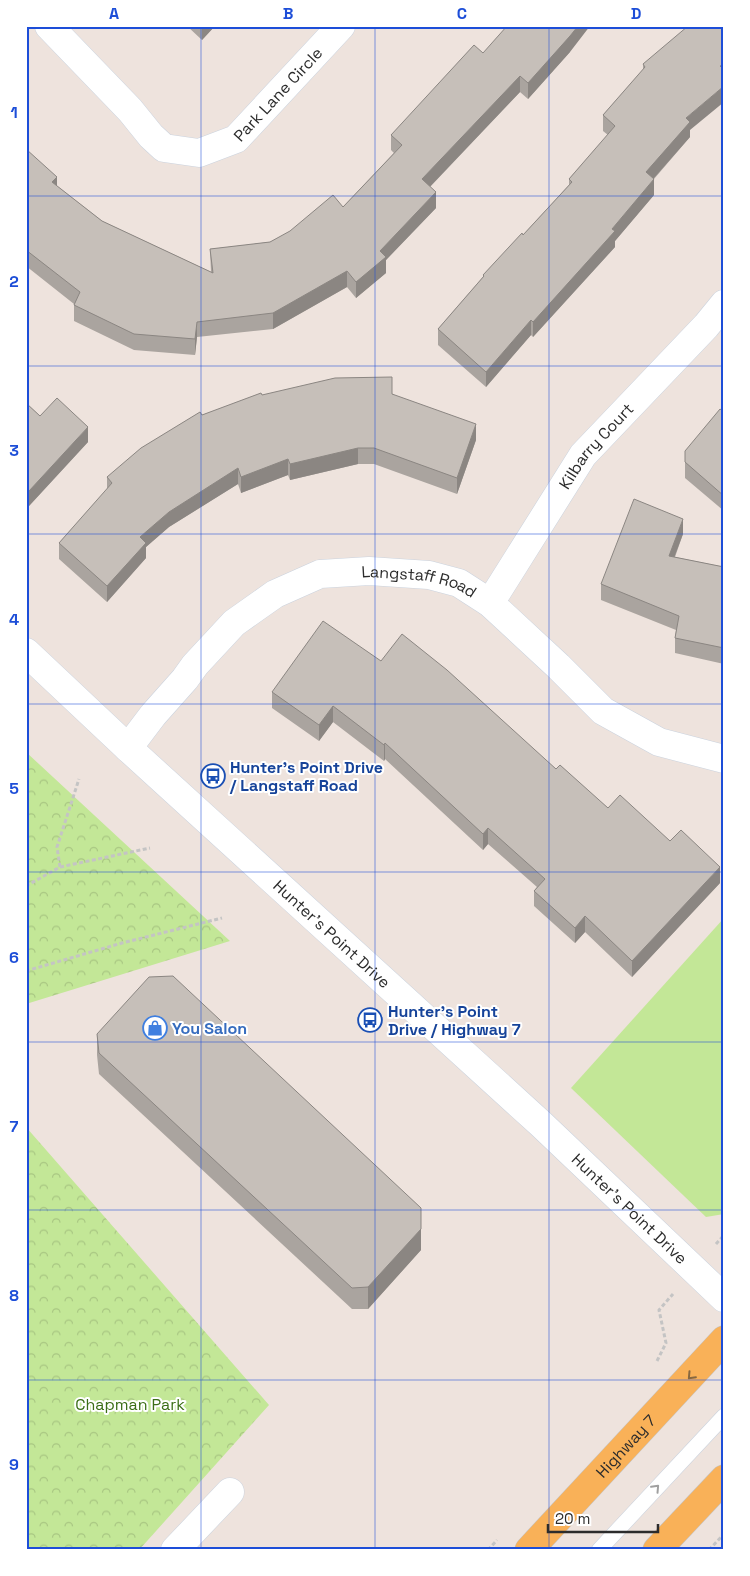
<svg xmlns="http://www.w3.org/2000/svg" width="750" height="1576" viewBox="0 0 750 1576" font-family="'Space Grotesk',sans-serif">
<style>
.grass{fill:#c3e797}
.park{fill:url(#park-crowns)}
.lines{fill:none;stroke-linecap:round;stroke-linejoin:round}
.lane-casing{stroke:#cbd3de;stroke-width:16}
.street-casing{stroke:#cbd3de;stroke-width:29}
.primary-casing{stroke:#c4c4c4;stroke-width:29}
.path{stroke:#c4c4c4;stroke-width:3;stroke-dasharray:4 2.5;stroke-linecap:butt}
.lane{stroke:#fff;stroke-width:15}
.street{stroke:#fff;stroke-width:28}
.primary{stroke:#f9b158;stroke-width:28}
.wall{fill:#aaa49f}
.shaded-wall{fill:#8b8682}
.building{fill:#c6bfb9;stroke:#8b8682}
.oneway{stroke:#886840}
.oneway2{stroke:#a0a0a0}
.grid{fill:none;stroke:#1d4ed8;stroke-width:1;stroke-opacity:0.55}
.labels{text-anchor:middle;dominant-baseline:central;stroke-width:4;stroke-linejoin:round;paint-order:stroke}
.street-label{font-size:16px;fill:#2c2c2c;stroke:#fff}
.transit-label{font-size:16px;font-weight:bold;fill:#164399;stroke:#fff;text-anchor:start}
.shop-label{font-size:16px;font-weight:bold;fill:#366cbe;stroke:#fff;text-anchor:start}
.park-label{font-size:16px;fill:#3b6e16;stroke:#fff}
.neatline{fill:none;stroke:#1d4ed8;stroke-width:2}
.grid-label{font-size:16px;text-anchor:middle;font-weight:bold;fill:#1d4ed8}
</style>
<defs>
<pattern id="park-crowns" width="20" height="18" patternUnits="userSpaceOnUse" patternTransform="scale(1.25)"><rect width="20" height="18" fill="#c3e797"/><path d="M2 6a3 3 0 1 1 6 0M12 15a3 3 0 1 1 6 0" fill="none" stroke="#a8c682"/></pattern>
</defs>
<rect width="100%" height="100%" fill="#eee3dd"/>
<!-- grass -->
<path class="grass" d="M724,918V1214L706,1217L571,1088Z"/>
<!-- park -->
<path class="park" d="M26,752L230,941L26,1004Z
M26,1127L269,1405L139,1550H26Z"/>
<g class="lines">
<!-- lane casing -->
<g class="lane-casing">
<path id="lane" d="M599,1550L724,1416"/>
</g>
<!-- street casing -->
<g class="street-casing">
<g id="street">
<path id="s1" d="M49,26L130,110L151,136L164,148L199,153L236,139L341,26"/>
<path id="s2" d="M490,603L583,455L706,326L724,304"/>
<path id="s3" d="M26,652L128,748L541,1124L724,1298"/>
<path id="s4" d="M128,748L153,715L185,679L195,665L234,623L275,594L320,574L369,571L429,575L459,583L490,603L558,666L603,711L659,742L724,759"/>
<path d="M175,1550L230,1492"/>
</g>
</g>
<!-- primary casing -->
<g class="primary-casing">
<g id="primary">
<path id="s5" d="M529,1550L724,1340"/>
<path d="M657,1550L724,1479"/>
</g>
</g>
<!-- path -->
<path class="path" d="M60,867L57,847L79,779
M26,886L60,867L150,848
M26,971L122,943L222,918
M716,1244L724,1235
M657,1361L666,1343L659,1310L673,1294
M488,1550L497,1540
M709,1550L724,1534"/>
<!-- lane -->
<use href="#lane" class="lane"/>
<!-- street -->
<use href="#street" class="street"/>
<!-- primary -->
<use href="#primary" class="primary"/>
</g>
<!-- wall -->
<path class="wall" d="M187,26H215L202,40Z
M570,52L528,99L520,92L430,187L436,208L386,260V273L356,298L347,287L273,329L197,337L195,355L134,350L74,321V304L26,266V149L57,186L102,221L211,272L210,249L270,242L343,207L394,153L391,150V135L483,53Z
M643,64L690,130V137L654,179V195L615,241V247L533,337L531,335L486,387L438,345V329L483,277V275L523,235L569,185V179L608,135L603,131V115L643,70Z
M392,394L476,440L457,494L374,464H358L290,480L288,475L241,493L238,484L169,527L146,547V558L107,602L59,559V543L107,490V477L202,415L262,395Z
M26,403L40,416L88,442L29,506L26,504Z
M724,412V511L685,478V451Z
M683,534L675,557L724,567V664L675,653V638L676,630L601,600V584Z
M381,661L556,769L608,808L670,841L720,883L632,977L585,932L575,943L534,906V891L537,887L488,844L483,850L385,759L384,761L333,722L319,741L272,708V692Z
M97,1034L421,1208V1250L368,1309H352L99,1074L97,1055Z"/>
<!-- shaded-wall -->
<path class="shaded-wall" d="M202,26H215L202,40Z
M578,26H590L570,52L528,99V83Z
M520,76V92L422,195V179Z
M724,86V102L690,130V137L646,187V172L686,118Z
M57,177V192L52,182Z
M654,179V195L615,241V247L533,337V322L612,229Z
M436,192V208L386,260V273L356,298V282L380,251Z
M347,271V287L273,329V313Z
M531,320V335L486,387V372Z
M197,322V337L195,355V339Z
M476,424V440L457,494V478Z
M88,427V442L29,506V491Z
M358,448V464L290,480V464Z
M288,459V475L241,493V477Z
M238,468V484L169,527L146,547V558L107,602V586L140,537L169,512Z
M683,519V534L669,571V556Z
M333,706V722L319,741V725Z
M385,743V759L384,761V745Z
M488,828V844L483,850V834Z
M720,867V883L632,977V961Z
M585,916V932L575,943V928Z
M421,1229V1250L368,1309V1287Z"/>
<!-- building -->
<path class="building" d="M507,26H578L570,36L528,83L520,76L422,179L436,192L380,251L386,257L356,282L347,271L273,313L197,322L195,339L134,334L74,305L80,292L26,250V149L57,177L52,182L102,221L213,273L210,249L270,242L290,231L333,195L343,207L402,145L391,135L474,45L483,53Z
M688,26H724V64L720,66L724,70V86L686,118L690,122L646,172L654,179L612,229L615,231L533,322L531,320L486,372L438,329L484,276L483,275L522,233L523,235L572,182L569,179L615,126L603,115L645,67L643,64Z
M392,377V394L476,424L457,478L374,448H358L290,464L288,459L241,477L238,468L169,512L140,537L146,543L107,586L59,543L112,483L107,477L141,448L200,412L202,415L261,393L262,395L335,378Z
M57,398L88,427L29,491L26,488V403L40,416Z
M720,409L724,412V496L685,462V451Z
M634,499L683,519L669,556L724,567V648L675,638L679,616L601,584Z
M323,621L381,661L402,634L447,670L556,769L560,765L608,808L620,795L670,841L681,830L720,867L632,961L585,916L575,928L534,891L545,879L488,828L483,834L385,743L384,745L333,706L319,725L272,692Z
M173,976L421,1208V1229L368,1287L352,1288L99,1053L97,1034L149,977Z"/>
<!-- one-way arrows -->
<defs><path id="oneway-chevron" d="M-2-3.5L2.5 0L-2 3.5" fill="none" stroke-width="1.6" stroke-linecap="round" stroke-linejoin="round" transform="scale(1.25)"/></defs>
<use class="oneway" href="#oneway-chevron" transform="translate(691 1376) rotate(133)"/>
<use class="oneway2" href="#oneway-chevron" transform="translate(656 1488) rotate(-47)"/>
<!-- grid -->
<path class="grid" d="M201,26V1550M375,26V1550M549,26V1550M26,196H724M26,366H724M26,534H724M26,704H724M26,872H724M26,1042H724M26,1210H724M26,1380H724"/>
<!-- icons -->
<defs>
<g id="bus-ring" transform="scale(1.25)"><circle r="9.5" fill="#fff" stroke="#1a4fb4" stroke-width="1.5"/><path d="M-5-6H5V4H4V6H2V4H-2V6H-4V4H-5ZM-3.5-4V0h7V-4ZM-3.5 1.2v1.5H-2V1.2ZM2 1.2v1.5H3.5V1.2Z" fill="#1a4fb4"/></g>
<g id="shop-ring" transform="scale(1.25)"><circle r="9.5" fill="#fff" stroke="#3f7fe0" stroke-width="1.5"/><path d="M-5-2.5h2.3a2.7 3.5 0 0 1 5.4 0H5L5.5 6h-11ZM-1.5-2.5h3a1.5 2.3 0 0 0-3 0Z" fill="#3f7fe0"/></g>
</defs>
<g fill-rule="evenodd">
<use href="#bus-ring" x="213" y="776"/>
<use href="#bus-ring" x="370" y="1020"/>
<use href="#shop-ring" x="155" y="1028"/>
</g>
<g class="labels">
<!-- street labels -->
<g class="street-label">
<text stroke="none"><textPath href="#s1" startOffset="304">Park Lane Circle</textPath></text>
<text stroke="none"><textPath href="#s2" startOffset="190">Kilbarry Court</textPath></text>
<text stroke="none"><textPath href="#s4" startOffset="364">Langstaff Road</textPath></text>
<text stroke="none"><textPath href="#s3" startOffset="416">Hunter's Point Drive</textPath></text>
<text stroke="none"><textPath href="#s3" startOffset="821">Hunter's Point Drive</textPath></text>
<text stroke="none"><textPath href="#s5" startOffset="142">Highway 7</textPath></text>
</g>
<!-- transit labels -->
<g class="transit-label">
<text x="230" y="767">Hunter's Point Drive<tspan x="230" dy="18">/ Langstaff Road</tspan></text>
<text x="388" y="1011">Hunter's Point<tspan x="388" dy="18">Drive / Highway 7</tspan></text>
</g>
<!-- shop labels -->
<g class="shop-label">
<text x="172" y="1028">You Salon</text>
</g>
<!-- park labels -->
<g class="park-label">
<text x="130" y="1404">Chapman Park</text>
</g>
</g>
<!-- border -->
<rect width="750" height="1576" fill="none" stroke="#ffffff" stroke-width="55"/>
<!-- scale -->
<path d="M548 1524v8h110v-8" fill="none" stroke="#2c2c2c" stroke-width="2.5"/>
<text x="555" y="1524" font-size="15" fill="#2c2c2c" stroke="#ffffff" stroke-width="4" paint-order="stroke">20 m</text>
<rect x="28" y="28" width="694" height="1520" class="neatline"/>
<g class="grid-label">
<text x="114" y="19">A</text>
<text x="288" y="19">B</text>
<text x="462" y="19">C</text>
<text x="636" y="19">D</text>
<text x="14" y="118">1</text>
<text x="14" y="287">2</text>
<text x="14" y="456">3</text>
<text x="14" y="625">4</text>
<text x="14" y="794">5</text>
<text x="14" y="963">6</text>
<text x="14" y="1132">7</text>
<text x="14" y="1301">8</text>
<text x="14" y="1470">9</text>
</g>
</svg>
